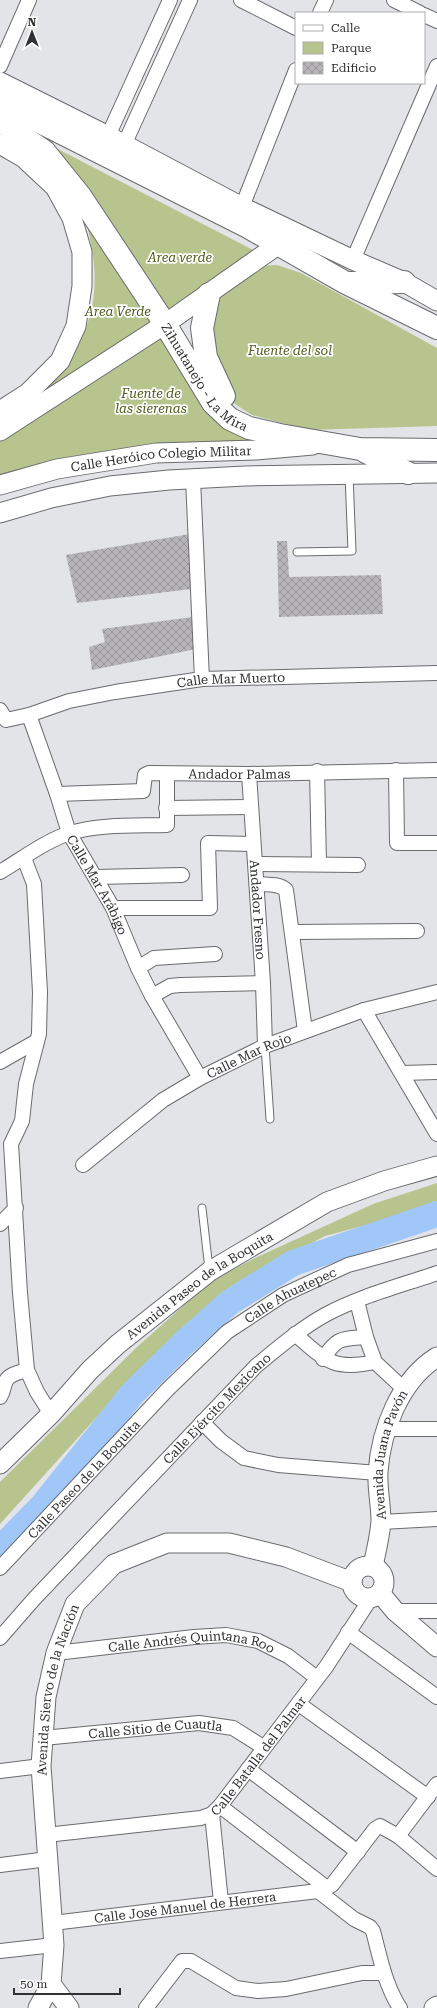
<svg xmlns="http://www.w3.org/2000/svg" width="437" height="2008" viewBox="0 0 437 2008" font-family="'Roboto Serif',serif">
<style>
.green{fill:#b8c48e}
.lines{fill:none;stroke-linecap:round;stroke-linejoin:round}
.river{stroke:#a0c7f7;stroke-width:26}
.building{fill:url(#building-cross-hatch)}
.lane-casing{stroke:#6a6b6e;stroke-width:9}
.street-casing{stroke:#6a6b6e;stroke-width:16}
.secondary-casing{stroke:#6a6b6e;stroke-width:21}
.highway-casing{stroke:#6a6b6e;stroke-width:24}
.lane{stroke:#fff;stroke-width:7}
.street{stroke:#fff;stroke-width:14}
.secondary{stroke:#fff;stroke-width:19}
.highway{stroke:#fff;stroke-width:22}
.labels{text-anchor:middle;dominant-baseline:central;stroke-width:3.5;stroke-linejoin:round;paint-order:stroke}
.park-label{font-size:13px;font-style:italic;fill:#505a1a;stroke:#fff}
.street-label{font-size:13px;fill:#313133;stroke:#fff}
</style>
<defs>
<pattern id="building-cross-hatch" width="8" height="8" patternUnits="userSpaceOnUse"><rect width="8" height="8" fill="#b7b5b8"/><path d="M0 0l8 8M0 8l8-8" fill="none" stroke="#959496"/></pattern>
</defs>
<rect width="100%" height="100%" fill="#e3e4e7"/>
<!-- green -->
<path class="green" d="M52,146L257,252L171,316Z
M94,223L155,320L42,396L40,392C50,380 64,368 72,355C99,313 99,272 87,226Z
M277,265L301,273L437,348V426L309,430L252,415L235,404L226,394L217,368L209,307L218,292L258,266Z
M164,335L252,439L262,446L0,481V441Z
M437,1183V1206L325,1236L252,1274L122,1389L0,1524V1482L136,1348L210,1282L253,1259L373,1204Z"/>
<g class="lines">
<!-- river -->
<path class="river" d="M0,1549L43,1505L132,1394L184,1343L230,1302L293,1263L437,1214"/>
</g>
<!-- building -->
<path class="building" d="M190,534L191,589L77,603L66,555Z
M277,541H287L289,577L381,575L383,614L279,617Z
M193,617L196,649L92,670L89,647L105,642L102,629Z"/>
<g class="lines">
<!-- lane casing -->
<g class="lane-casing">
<path id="lane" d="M297,552L352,551L349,474
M265,1046L270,1119
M202,1208L209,1269"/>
</g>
<!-- street casing -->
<g class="street-casing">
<g id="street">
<path d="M241,0L296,28"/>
<path d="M394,0L420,13"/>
<path d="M320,13L326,0"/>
<path d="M424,15L437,21"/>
<path d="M0,66L29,0"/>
<path d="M108,136L170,0"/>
<path d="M124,145L190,0"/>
<path d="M242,207L296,70"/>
<path d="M353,260L437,66"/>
<path d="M193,479L202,679"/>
<path id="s1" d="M0,710L6,720L29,715L57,794L69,833L113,908L138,968L152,996L200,1078"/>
<path id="s2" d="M29,715L69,701L115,692L202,679L437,673"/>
<path d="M396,770L397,843H437"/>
<path d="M317,771L319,864"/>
<path id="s3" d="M249,774L263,983L265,1046"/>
<path id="s4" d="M57,794L143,791L145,775L149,773L249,774L437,770"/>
<path d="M166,808L250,807"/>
<path d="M24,858L34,884L40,992L39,1034L26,1084L22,1121L11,1144L20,1293L27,1370L37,1392L51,1414"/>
<path d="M256,864L358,865"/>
<path d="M0,872C22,859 45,841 70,833C100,824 135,826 167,825V774"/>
<path d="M96,877L182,875"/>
<path d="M257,884C267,885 279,883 286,890L305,1031"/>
<path d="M113,908H210L208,843L253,844"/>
<path d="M293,932L417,931"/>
<path d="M138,968L154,958L215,954"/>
<path d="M152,996L170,986L180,985L263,983"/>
<path d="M364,1010L437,1134"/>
<path d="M0,1062L37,1041"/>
<path d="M402,1073L437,1072"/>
<path id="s5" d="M83,1165L163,1100L200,1078L265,1046L364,1010L437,992"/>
<path d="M0,1224L16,1208"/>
<path d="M357,1301L366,1337L375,1362L405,1390"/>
<path d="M295,1334C325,1360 333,1371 375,1362"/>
<path d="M323,1359C337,1337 341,1339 366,1337"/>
<path d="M0,1397C4,1391 3,1387 6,1381C9,1374 21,1372 27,1370"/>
<path d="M202,1422L221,1441L244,1458L278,1465L378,1473"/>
<path d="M385,1429H437"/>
<path d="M381,1522L437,1519"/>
<path id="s6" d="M0,1568L167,1390L227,1332L283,1295L348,1265L437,1241"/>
<path d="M395,1611H437"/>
<path d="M348,1632L437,1697"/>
<path id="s7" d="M0,1638L34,1599L256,1366C278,1348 300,1329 325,1315C360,1296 400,1286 437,1273"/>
<path id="s8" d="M56,1653L194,1637L226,1635L258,1641L288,1656L317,1678"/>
<path d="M299,1704L428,1797"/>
<path id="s9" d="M43,1738L199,1723L233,1728L263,1747"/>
<path d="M248,1769L358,1852"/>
<path d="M0,1771L41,1766"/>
<path d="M220,1806L327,1888"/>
<path d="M212,1814L221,1902"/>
<path id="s10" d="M46,1835L201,1818L212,1814L220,1806L326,1667L371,1598"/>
<path d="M398,1836L437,1784"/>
<path d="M0,1865L48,1859"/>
<path d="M318,1891L354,1919L370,1927L373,1931C380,1957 385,1985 400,2008"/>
<path id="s11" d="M53,1923L318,1891L332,1885L375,1829L380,1826L398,1836L437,1869"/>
<path d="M0,1951L54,1945"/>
<path d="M146,2008L182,1961H191L236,1988L258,1991L286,1989L362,1973H384"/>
</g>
</g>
<!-- secondary casing -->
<g class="secondary-casing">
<g id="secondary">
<path d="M0,82L108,136L242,207L353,260L404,282L437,301"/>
<path d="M0,144L24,158L55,187L72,218L82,252V286L76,326L60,361L28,393L0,411"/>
<path d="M0,431L165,324L279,244"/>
<path id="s12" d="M0,485L57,469L156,453L256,450L313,445"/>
<path d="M0,513L51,498L110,486L169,480L245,476L437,473"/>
<path id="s13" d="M0,1464L51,1414L90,1370L118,1344L210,1271L327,1202L384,1181L437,1166"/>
<circle cx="368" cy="1582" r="16"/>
<path id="s14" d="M373,1566C376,1552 380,1536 381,1521C381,1505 377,1488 378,1472C381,1430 400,1380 437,1357"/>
<path d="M380,1593L395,1611L437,1647"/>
<path d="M51,1984L69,2008"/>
<path id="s15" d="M38,2008L51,1984L54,1945L41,1766L46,1697L56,1653L75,1604L114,1564L167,1543H229L286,1557L352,1582"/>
<path d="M434,2008L437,2006"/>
</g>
</g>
<!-- highway casing -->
<g class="highway-casing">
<g id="highway">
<path d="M0,102L248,227L346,283L437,328"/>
<path id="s16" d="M0,121L44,151L81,197L165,324L213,403L230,419L249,428L280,435L360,449L437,450"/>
<path d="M351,283L404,282"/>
<path d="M209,294L202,328L206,357L224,396"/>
<path d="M366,452L408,473"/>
</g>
</g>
<!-- lane -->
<use href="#lane" class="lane"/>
<!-- street -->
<use href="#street" class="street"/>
<!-- secondary -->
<use href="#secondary" class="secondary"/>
<!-- highway -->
<use href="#highway" class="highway"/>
</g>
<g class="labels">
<!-- park labels -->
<g class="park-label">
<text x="180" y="257">Area verde</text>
<text x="118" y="311">Area Verde</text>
<text x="290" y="350">Fuente del sol</text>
<text x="151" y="393">Fuente de<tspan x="151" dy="15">las sierenas</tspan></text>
</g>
<!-- street labels -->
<g class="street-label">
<text stroke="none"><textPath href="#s16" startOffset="332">Zihuatanejo - La Mira</textPath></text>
<text stroke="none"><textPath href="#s12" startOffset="164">Calle Heróico Colegio Militar</textPath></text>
<text stroke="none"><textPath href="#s2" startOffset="206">Calle Mar Muerto</textPath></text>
<text stroke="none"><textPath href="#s4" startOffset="197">Andador Palmas</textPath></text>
<text stroke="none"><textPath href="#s1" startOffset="219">Calle Mar Arábigo</textPath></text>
<text stroke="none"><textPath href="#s3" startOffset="136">Andador Fresno</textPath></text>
<text stroke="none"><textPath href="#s5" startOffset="200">Calle Mar Rojo</textPath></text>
<text stroke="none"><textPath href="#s13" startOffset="269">Avenida Paseo de la Boquita</textPath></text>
<text stroke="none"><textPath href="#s6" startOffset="401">Calle Ahuatepec</textPath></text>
<text stroke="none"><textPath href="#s7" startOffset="316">Calle Ejército Mexicano</textPath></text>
<text stroke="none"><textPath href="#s14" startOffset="114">Avenida Juana Pavón</textPath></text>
<text stroke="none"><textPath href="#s6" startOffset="122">Calle Paseo de la Boquita</textPath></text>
<text stroke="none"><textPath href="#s8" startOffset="137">Calle Andrés Quintana Roo</textPath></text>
<text stroke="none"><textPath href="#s15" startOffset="324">Avenida Siervo de la Nación</textPath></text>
<text stroke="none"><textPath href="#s9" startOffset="113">Calle Sitio de Cuautla</textPath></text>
<text stroke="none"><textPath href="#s10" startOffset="242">Calle Batalla del Palmar</textPath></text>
<text stroke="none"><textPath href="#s11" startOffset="133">Calle José Manuel de Herrera</textPath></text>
</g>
</g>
<!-- legend -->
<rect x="295" y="12" width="130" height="72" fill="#ffffff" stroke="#adadad"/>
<rect x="303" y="25" width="20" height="6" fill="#ffffff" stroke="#adadad"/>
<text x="331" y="32" font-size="12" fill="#313133">Calle</text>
<rect x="303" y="42" width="20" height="12" fill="#b8c48e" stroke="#adadad"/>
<text x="331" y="52" font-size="12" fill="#313133">Parque</text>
<rect x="303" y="62" width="20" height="12" fill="url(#building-cross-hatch)" stroke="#adadad"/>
<text x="331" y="72" font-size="12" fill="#313133">Edificio</text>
<!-- north arrow -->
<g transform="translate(32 32)" stroke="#ffffff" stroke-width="3" paint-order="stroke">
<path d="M0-3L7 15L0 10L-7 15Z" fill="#313133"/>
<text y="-6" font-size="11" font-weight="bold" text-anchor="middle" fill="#313133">N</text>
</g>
<!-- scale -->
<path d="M14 1988v6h106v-6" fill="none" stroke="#313133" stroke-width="2"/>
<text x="20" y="1988" font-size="12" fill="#313133" stroke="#ffffff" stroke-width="3" paint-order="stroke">50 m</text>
</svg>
